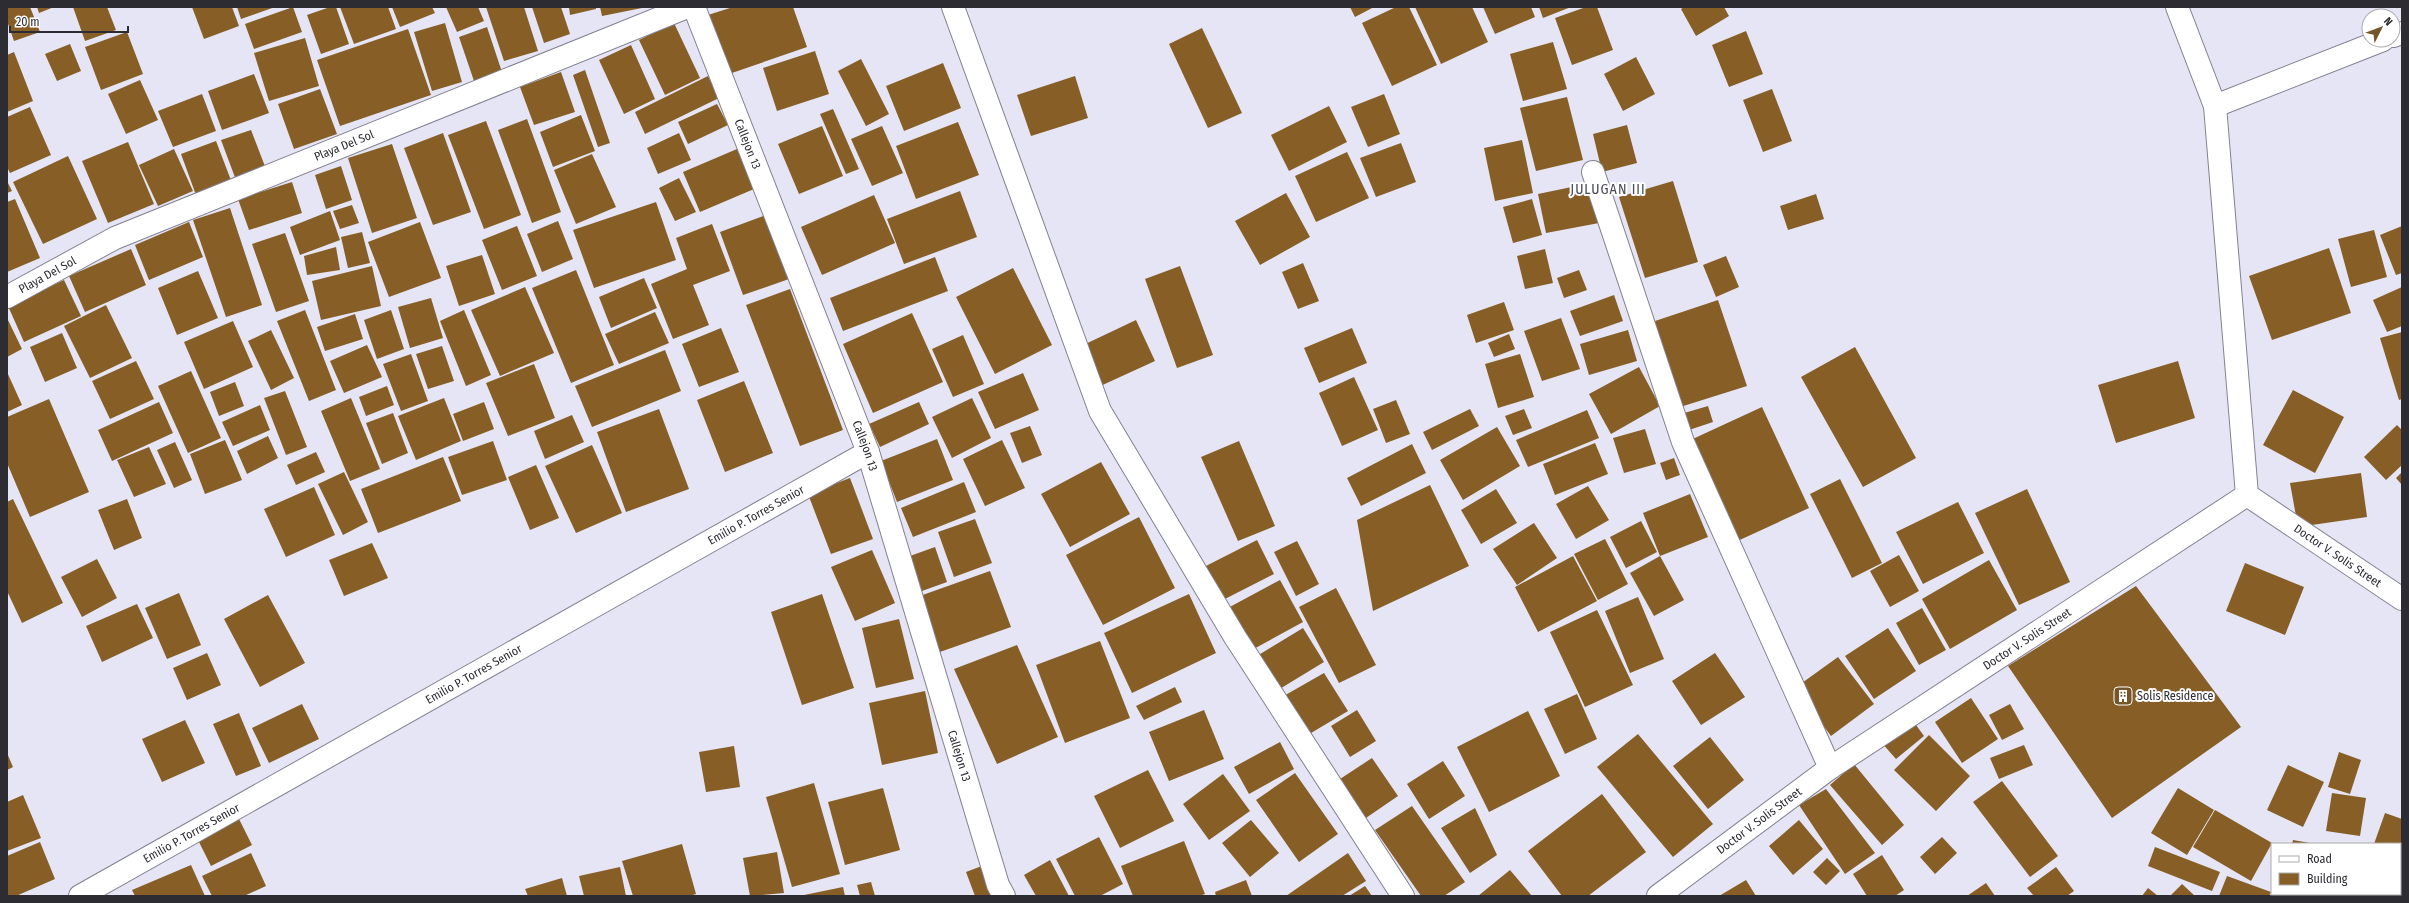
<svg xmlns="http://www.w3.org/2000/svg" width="2409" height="903" viewBox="0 0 2409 903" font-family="'Fira Sans Condensed',sans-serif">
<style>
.building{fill:#865e26}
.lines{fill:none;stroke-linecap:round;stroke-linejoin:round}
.minor-casing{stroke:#828190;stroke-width:24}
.minor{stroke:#fff;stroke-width:22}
.labels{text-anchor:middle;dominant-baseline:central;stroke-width:4;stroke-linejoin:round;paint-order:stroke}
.street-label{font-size:12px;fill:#2c2c32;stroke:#fff}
.poi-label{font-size:12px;fill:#2c2c32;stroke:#fff;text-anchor:start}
.quarter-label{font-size:14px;letter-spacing:1px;fill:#4b4b58;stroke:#fff}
</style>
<rect width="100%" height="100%" fill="#e5e5f5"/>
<!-- building -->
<path class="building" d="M7,7H30L40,32L14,41L7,21Z
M37,7H54L39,13Z
M73,7H107L116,30L85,41Z
M192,7H232L239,26L204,39Z
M237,7H275L241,19Z
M293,7L302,32L254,49L245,24Z
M330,7H336L349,44L321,54L307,15Z
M340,7H388L396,29L354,44Z
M392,7H432L435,13L400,27Z
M446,7H478L484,21L457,32Z
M486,7H524L538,51L504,61Z
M532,7H561L570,34L544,43Z
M569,7H596V9L570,15Z
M600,7H641L642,8L602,16Z
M733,7H793L807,47L729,74L708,15Z
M1350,7H1374L1355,17Z
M1396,7H1409L1437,65L1392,86L1362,23Z
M1415,7H1472L1488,42L1441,64Z
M1483,7H1531L1535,17L1495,34Z
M1539,7H1571L1543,18Z
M1586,7H1597L1613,50L1572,65L1555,18Z
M1684,7H1724L1729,16L1696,36L1681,9Z
M445,23L462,82L432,91L414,32Z
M674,23L700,78L665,95L639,40Z
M487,27L502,72L474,81L459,37Z
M1202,28L1242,113L1208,128L1169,44Z
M408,29L431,95L340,126L317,60Z
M1746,31L1763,74L1729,87L1712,45Z
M127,32L143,74L101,90L85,47Z
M305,38L319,86L269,101L254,53Z
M1553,42L1567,89L1523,101L1510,54Z
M70,44L81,71L57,81L45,54Z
M631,45L655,99L624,114L599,60Z
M815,51L829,94L777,111L763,68Z
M14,52L33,101L7,112V55Z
M1636,57L1655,94L1623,111L1604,74Z
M861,59L889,114L866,126L838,71Z
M943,63L961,108L904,131L886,86Z
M585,70L610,143L598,147L573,75Z
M561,72L575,112L534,125L520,87Z
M254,74L269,113L222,130L208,91Z
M708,76L719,98L645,134L635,112Z
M1075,76L1088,118L1031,136L1017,95Z
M140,80L158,120L126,134L108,94Z
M320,89L337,134L294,149L278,104Z
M1772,89L1792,141L1763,152L1743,100Z
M202,94L216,131L173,147L158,111Z
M1384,94L1400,134L1368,147L1351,107Z
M1567,97L1583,160L1536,171L1520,108Z
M717,104L728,125L688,144L678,122Z
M1329,106L1347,142L1289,171L1271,135Z
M30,107L51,155L10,173L7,167V117Z
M833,109L859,169L846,174L820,114Z
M581,115L595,151L553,167L540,132Z
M527,119L561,212L532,223L498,130Z
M486,121L521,215L484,229L448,135Z
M958,122L979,175L916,199L896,146Z
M1627,125L1637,163L1602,172L1593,134Z
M822,126L843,176L799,194L778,144Z
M882,126L903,173L872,186L851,139Z
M251,130L266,169L236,180L221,140Z
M443,133L471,212L433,225L404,148Z
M679,133L691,160L658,174L647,148Z
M1522,140L1533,193L1495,201L1484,148Z
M216,141L232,183L196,195L181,154Z
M128,142L154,204L108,223L82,161Z
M1401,143L1416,182L1376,197L1360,158Z
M392,144L417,218L372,233L348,158Z
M174,149L193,191L158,206L139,165Z
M737,149L754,189L700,212L683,172Z
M1347,152L1369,198L1316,222L1295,176Z
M592,154L616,207L576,224L554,170Z
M68,156L97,219L43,244L13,182Z
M341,166L352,200L326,209L315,175Z
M679,178L696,212L675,221L659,188Z
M7,181L12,191L7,193Z
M1673,181L1698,262L1645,278L1619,197Z
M292,182L302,213L249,230L238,199Z
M1591,183L1599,223L1546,233L1538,194Z
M960,191L977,237L904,264L887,219Z
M1286,193L1310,237L1260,265L1235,221Z
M1816,194L1824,219L1788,230L1780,206Z
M874,195L895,243L822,275L801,227Z
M15,199L40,258L7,272V202Z
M1532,199L1542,235L1513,243L1503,207Z
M656,202L676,260L594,288L573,230Z
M352,205L359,223L340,229L333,211Z
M230,208L262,305L226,317L193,220Z
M330,211L340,240L300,255L290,227Z
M766,215L789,279L743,295L720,232Z
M558,221L573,259L542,272L527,234Z
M189,222L203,257L149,280L135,245Z
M420,222L441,278L389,297L368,242Z
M712,224L730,271L693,285L709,325L673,339L651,284L687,269L676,238Z
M517,226L537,276L502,290L482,240Z
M2402,226V273L2396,275L2380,235Z
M2374,230L2387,277L2351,287L2338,239Z
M362,232L370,263L348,268L341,237Z
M285,233L309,301L276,312L252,244Z
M336,247L340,270L307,275L304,256Z
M2329,248L2351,313L2272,340L2249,276Z
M131,249L146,285L85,312L69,276Z
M1545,249L1553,283L1525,289L1517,256Z
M482,255L495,294L459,306L446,266Z
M1726,256L1739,287L1716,297L1703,265Z
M935,257L948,291L843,331L830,298Z
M1303,263L1319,301L1298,309L1282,272Z
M372,266L381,306L321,320L312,281Z
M1180,266L1213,355L1177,368L1145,279Z
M1013,268L1052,345L995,374L956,297Z
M576,270L614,365L571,383L532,288Z
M1579,270L1587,290L1564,298L1557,278Z
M198,271L218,318L177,335L158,288Z
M644,278L657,308L611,328L599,297Z
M64,280L81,316L24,342L8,306Z
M525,287L554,353L500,376L471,310Z
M2402,287V326L2387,332L2373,300Z
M790,289L843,430L800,446L746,305Z
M1614,295L1623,321L1580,336L1570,311Z
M431,298L443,338L410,348L398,307Z
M1718,300L1747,386L1677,408L1649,323Z
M1504,302L1514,330L1476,343L1467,315Z
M106,305L132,358L90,378L64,326Z
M305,310L336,390L309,401L277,321Z
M391,310L404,349L377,359L364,320Z
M464,310L491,375L466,386L440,321Z
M655,312L669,343L619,364L605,334Z
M912,313L943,382L873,413L843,344Z
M355,314L363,339L325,351L317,327Z
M7,318L22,349L7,357Z
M1561,318L1580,369L1542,381L1524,331Z
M1136,320L1155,361L1096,388L1077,348Z
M233,321L253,367L204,389L184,342Z
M721,328L739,372L699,387L682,344Z
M1352,328L1367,363L1319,383L1304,348Z
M271,330L294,378L271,390L248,341Z
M1628,330L1637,361L1589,375L1580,344Z
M2402,332V399L2399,400L2380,338Z
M62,333L77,368L45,382L30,347Z
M1509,334L1515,349L1494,357L1488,343Z
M963,335L984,384L953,397L932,349Z
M367,345L382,377L344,393L330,361Z
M442,346L454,381L428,389L416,354Z
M1855,347L1916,458L1863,487L1801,377Z
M665,350L681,391L592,427L575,386Z
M411,354L428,401L401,411L383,364Z
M1520,354L1534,397L1498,408L1485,364Z
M136,361L154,399L110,419L92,381Z
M2178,361L2195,418L2116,443L2098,385Z
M534,364L555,418L508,436L486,383Z
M1639,367L1660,406L1611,434L1589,394Z
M191,371L221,438L188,453L158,386Z
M7,372L22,405L7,412Z
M1023,373L1039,410L995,429L978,392Z
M1354,377L1378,430L1342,446L1319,393Z
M744,381L773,453L725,472L697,400Z
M235,382L244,406L219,416L210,392Z
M387,386L394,405L366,416L359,397Z
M2293,390L2344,417L2315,473L2263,445Z
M285,391L307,447L286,455L264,398Z
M351,398L380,469L350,481L321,411Z
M444,398L461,441L416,460L398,416Z
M972,398L991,438L952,458L932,417Z
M49,399L89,492L30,517L7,463V417Z
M1396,400L1410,434L1386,443L1373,409Z
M159,402L173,433L112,461L98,430Z
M484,402L494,429L463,441L453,414Z
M919,402L929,424L880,447L869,424Z
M260,405L270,430L233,446L222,422Z
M1708,406L1713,422L1686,431L1681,414Z
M1762,407L1809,508L1731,544L1684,443Z
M659,409L689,489L626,512L597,432Z
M1470,409L1479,426L1432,450L1423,432Z
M1524,409L1532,428L1513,435L1505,416Z
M1587,410L1599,438L1528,467L1516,440Z
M393,413L408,453L382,464L366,423Z
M572,415L584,442L545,459L534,431Z
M2397,425L2402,430V465L2386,480L2364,457Z
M1030,426L1042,455L1022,463L1010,433Z
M1497,427L1520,466L1463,500L1440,460Z
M1645,429L1656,464L1624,473L1613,438Z
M268,436L278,458L247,474L237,451Z
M937,439L953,480L897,502L881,461Z
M225,440L242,480L205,494L190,454Z
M1002,440L1025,488L985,506L963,459Z
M493,441L507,480L462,495L448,457Z
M1239,441L1275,526L1238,541L1201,457Z
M175,442L192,480L174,488L157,450Z
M1595,443L1608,474L1555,495L1543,464Z
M1412,444L1426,473L1361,506L1347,478Z
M592,445L622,513L576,533L545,466Z
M149,447L166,484L134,497L117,460Z
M316,452L325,472L296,485L287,465Z
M443,457L461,501L378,533L361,489Z
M1674,458L1680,475L1666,480L1660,463Z
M1101,462L1130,514L1070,547L1041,494Z
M536,465L559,518L530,530L508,477Z
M344,472L368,522L343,535L318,484Z
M2402,472V485L2396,478Z
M2361,473L2367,517L2298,527L2290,483Z
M850,478L873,539L831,554L808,494Z
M1840,479L1882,563L1852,578L1810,494Z
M964,482L976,512L913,537L901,508Z
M1430,485L1469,566L1373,611L1357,520Z
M1588,486L1609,520L1576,539L1556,504Z
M314,487L335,535L286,557L264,509Z
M1496,489L1517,523L1481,544L1461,510Z
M2027,489L2070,582L2019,605L1975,513Z
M1690,494L1708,537L1660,556L1643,513Z
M13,499L63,603L22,623L7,591V502Z
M127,499L142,538L114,550L98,510Z
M1958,502L1984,553L1923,584L1896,532Z
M1139,517L1175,588L1103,625L1066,555Z
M975,519L992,563L954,577L938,532Z
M1641,521L1657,552L1626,568L1610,537Z
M1534,523L1557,558L1517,585L1493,549Z
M1605,539L1628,584L1598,600L1574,554Z
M1257,540L1274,574L1217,603L1200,569Z
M1297,541L1319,584L1296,596L1274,552Z
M372,543L388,578L344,596L329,560Z
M935,547L947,582L922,591L910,556Z
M872,550L895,603L855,621L831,567Z
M1899,555L1919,591L1890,607L1870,571Z
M1573,556L1597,601L1538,632L1515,587Z
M1660,556L1684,600L1654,616L1630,573Z
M97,559L117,598L82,617L61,577Z
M1989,560L2017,610L1950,649L1922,599Z
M2245,563L2304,587L2285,635L2226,611Z
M990,571L1011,627L937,653L917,597Z
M1280,580L1303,622L1250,651L1226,609Z
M2136,586L2241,727L2112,818L2008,666Z
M1336,588L1376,665L1339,683L1299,607Z
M179,593L201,645L167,659L145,608Z
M822,594L854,688L802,705L771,612Z
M1189,594L1216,653L1132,693L1104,633Z
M268,595L305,663L260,687L224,619Z
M1638,597L1664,659L1630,673L1605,611Z
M137,604L153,638L102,662L86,626Z
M1922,608L1946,650L1919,665L1896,623Z
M1597,610L1633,685L1585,707L1550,632Z
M899,619L914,679L876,688L862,628Z
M1303,628L1324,662L1278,690L1257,656Z
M1888,628L1916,671L1874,699L1845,656Z
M1100,641L1130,718L1065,743L1036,665Z
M1017,645L1058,737L997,764L954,669Z
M207,653L221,685L187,700L173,668Z
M1715,653L1745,697L1701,725L1672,681Z
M1838,657L1874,704L1831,736L1795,688Z
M1324,673L1348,711L1306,736L1282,697Z
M1175,687L1182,702L1144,720L1136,706Z
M925,691L938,753L882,765L869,703Z
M1577,694L1597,739L1565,754L1544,709Z
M1971,698L1998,739L1962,763L1935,722Z
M302,704L319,739L269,763L252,728Z
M2010,704L2024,729L2002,740L1989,715Z
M1204,710L1224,759L1169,781L1149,732Z
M1357,710L1376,741L1350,757L1331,726Z
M1528,711L1560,776L1489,812L1457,747Z
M239,713L261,766L236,776L213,724Z
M1911,718L1924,736L1896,759L1881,742Z
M185,720L205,763L162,782L142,739Z
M1638,734L1713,824L1673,857L1597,767Z
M1929,735L1970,776L1936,811L1894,770Z
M1710,737L1744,780L1708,809L1673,766Z
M1280,742L1294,769L1249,794L1234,767Z
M2024,745L2033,765L1999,779L1990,758Z
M734,746L740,787L706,792L699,752Z
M2339,752L2361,760L2350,794L2328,787Z
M7,753L13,767L7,770Z
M1372,758L1398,796L1363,820L1337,781Z
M1443,761L1465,796L1429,819L1407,784Z
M1854,764L1904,825L1882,845L1830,785Z
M2288,765L2324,782L2303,827L2267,810Z
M1148,770L1174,821L1120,848L1094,796Z
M1295,773L1338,834L1299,862L1256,800Z
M1223,774L1250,811L1209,840L1183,804Z
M2002,781L2058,856L2030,877L1973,802Z
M814,783L840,874L792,887L766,797Z
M883,788L900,850L845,865L828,802Z
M2178,788L2214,810L2187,855L2151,833Z
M1826,789L1875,853L1845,874L1799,805Z
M2332,793L2366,798L2360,836L2326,831Z
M1602,794L1646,852L1588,896H1562L1528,851Z
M23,795L41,838L7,851V802Z
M1412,806L1465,882L1444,896H1421L1375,830Z
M1475,808L1497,855L1470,873L1441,828Z
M2215,810L2272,843L2251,881L2193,847Z
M236,813L252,845L211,866L195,834Z
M2385,813L2402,819V859H2400V844H2374Z
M1251,820L1279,853L1250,877L1222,843Z
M1799,820L1823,849L1793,875L1769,846Z
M1099,837L1123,884L1100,896H1075L1056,859Z
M1942,837L1957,853L1935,874L1920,857Z
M2293,840L2310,843V844H2292Z
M1184,841L1205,894L1199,896H1133L1121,866Z
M40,842L55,879L16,896H7V856Z
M682,844L696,894L689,896H633L622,861Z
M2155,847L2220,872L2212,891L2148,866Z
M777,852L784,893L750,896L743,858Z
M251,853L266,886L244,896H212L202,876Z
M1348,853L1366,881L1342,896H1286Z
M1882,855L1904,890L1895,896H1867L1853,874Z
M1827,858L1840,871L1826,885L1813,872Z
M1050,860L1069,896H1036L1024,875Z
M987,864L999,896H975L966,872Z
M191,865L205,896H135L132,890Z
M620,867L626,896H584L579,876Z
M2056,867L2074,891L2067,896H2034L2027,888Z
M1510,870L1532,896H1478Z
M2227,876L2271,892L2269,896H2219Z
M562,878L567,896H528L525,889Z
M1246,880L1252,896H1216L1215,892Z
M1746,880L1756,896H1719Z
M871,882L875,896H860L857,885Z
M1986,883L1995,896H1967Z
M2182,884L2195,896H2170Z
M1365,886L1372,896H1349Z
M843,887L845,896H804V895Z
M2148,888L2158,896H2142Z
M2279,894H2303L2308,896H2278Z"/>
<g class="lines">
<!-- minor casing -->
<g class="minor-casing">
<g id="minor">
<path id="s1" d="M694,7L868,452L998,885L1004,896"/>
<path d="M953,7L1100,411L1235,637L1403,896"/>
<path d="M2177,7L2215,106L2247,495"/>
<path d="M2393,36L2402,33"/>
<path d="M2215,106L2383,40"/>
<path d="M1593,172L1683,442L1830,768"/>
<path id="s2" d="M7,297L115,238L687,7"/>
<path id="s3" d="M80,896L868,452"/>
<path id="s4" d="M1658,896L1830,768L2247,495L2402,599"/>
</g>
</g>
<!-- minor -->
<use href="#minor" class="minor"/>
</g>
<!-- icons -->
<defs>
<g id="building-square" transform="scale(1)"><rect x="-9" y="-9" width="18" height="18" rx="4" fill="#75552a" stroke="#fff"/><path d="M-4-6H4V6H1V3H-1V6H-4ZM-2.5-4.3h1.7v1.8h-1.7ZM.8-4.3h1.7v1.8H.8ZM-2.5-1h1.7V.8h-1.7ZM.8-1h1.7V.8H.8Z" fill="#fff"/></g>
</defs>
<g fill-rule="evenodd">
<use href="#building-square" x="2123" y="696"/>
</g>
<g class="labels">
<!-- street labels -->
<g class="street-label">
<text stroke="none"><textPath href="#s1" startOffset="147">Callejon 13</textPath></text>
<text stroke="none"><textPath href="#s2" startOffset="370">Playa Del Sol</textPath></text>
<text stroke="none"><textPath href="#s2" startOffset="46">Playa Del Sol</textPath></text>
<text stroke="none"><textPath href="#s1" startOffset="471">Callejon 13</textPath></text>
<text stroke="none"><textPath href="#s3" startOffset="776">Emilio P. Torres Senior</textPath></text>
<text stroke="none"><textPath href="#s4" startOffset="822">Doctor V. Solis Street</textPath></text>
<text stroke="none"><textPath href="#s4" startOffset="450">Doctor V. Solis Street</textPath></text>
<text stroke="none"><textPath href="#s3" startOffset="452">Emilio P. Torres Senior</textPath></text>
<text stroke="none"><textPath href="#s1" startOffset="795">Callejon 13</textPath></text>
<text stroke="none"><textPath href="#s4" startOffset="126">Doctor V. Solis Street</textPath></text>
<text stroke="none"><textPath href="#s3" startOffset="128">Emilio P. Torres Senior</textPath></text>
</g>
<!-- poi labels -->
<g class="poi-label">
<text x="2137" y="696">Solis Residence</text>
</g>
<!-- quarter labels -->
<g class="quarter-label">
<text x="1608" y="189">JULUGAN III</text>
</g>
</g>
<!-- border -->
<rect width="2409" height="903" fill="none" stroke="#2c2c32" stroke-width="16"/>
<!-- legend -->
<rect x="2271" y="843" width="130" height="52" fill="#ffffff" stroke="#ababad"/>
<rect x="2279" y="856" width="20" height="6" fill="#ffffff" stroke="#ababad"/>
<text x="2307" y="863" font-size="12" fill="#2c2c32">Road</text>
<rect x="2279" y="873" width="20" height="12" fill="#865e26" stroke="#ababad"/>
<text x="2307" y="883" font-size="12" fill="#2c2c32">Building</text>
<!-- north arrow -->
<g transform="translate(2381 28) rotate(48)"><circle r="19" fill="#ffffff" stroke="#ababad"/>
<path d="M0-3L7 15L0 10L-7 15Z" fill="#75552a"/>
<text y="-6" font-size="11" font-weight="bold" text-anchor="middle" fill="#2c2c32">N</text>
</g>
<!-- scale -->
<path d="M10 26v6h118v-6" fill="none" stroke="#2c2c32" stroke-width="2"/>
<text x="16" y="26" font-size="12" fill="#2c2c32" stroke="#ffffff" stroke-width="3" paint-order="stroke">20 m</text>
</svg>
